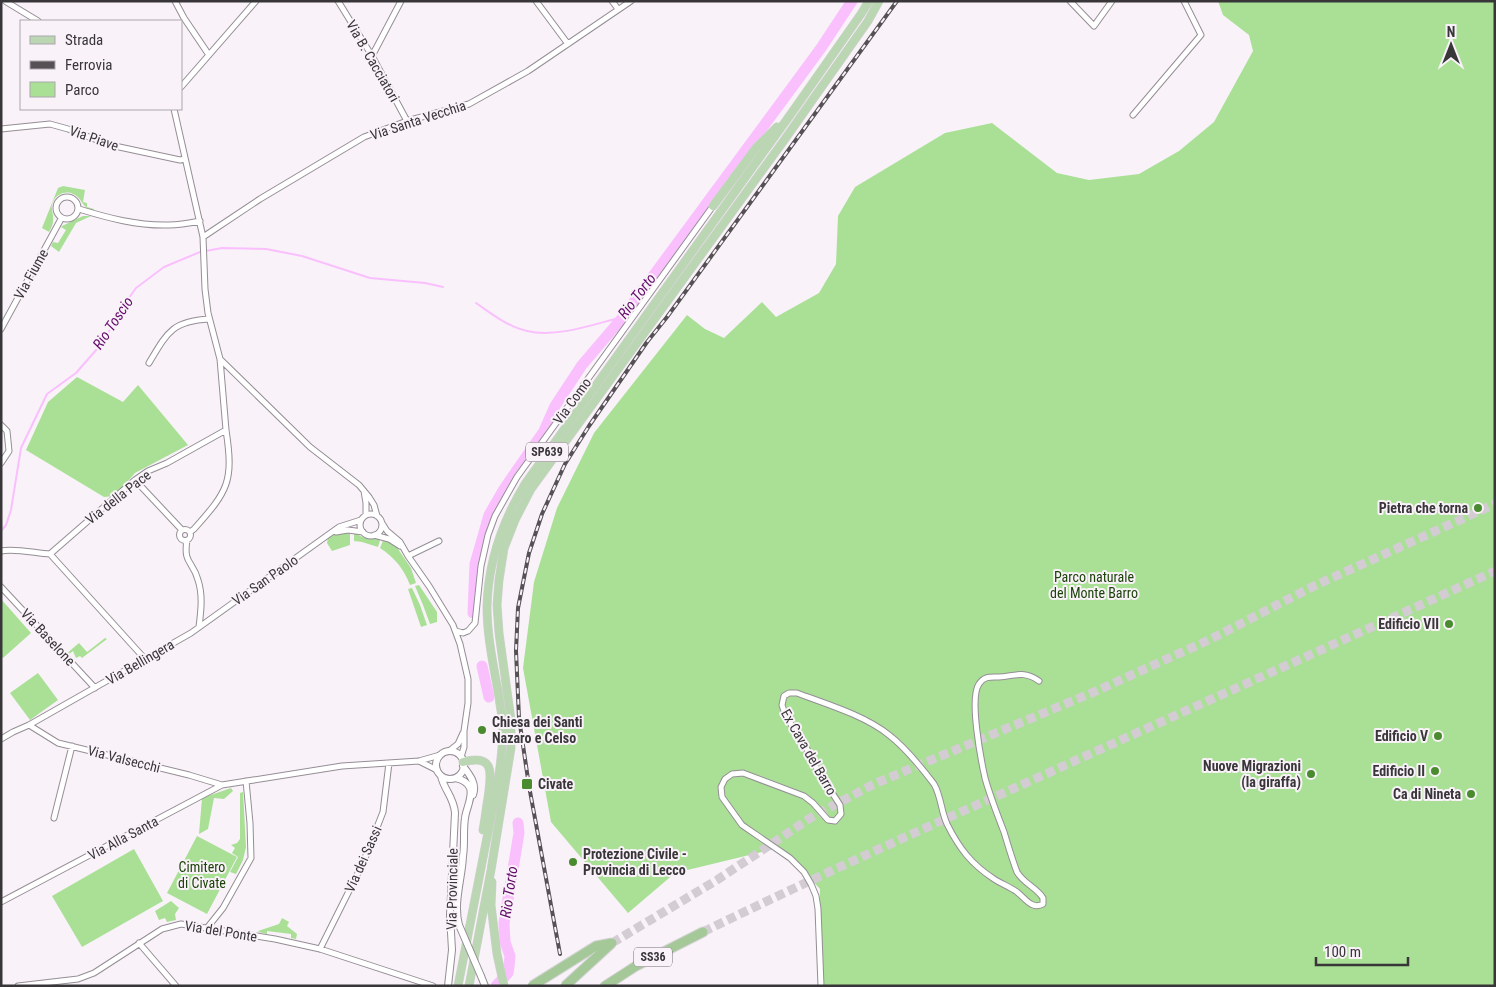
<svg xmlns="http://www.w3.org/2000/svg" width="1496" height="987" viewBox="0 0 1496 987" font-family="'Roboto Condensed',sans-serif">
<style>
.green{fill:#a9e096}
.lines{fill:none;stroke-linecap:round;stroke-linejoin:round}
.stream{stroke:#f9c0fd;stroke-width:2}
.river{stroke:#f9c0fd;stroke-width:11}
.trunk-tunnel{stroke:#d3ccd3;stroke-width:9;stroke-dasharray:9 4.5;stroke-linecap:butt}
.minor-casing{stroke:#958e95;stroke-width:7}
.tertiary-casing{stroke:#958e95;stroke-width:8}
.primary-casing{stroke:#d3d3d3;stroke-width:9}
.trunk-casing{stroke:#d3d3d3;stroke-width:11}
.minor{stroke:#fff;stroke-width:5}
.tertiary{stroke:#fff;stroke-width:6}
.primary{stroke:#bbd6b2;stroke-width:8}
.trunk{stroke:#a4c898;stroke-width:9}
.rail-casing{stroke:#555155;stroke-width:4}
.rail{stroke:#f9f2f9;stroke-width:2;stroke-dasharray:5.5;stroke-linecap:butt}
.tertiary-bridge-casing{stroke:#958e95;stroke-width:8;stroke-linecap:butt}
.trunk-bridge-casing{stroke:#d3d3d3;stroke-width:11;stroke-linecap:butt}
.tertiary-bridge{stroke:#fff;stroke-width:6}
.trunk-bridge{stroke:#a4c898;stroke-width:9}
.poi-dot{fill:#498b2e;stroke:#f9f2f9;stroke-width:2}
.labels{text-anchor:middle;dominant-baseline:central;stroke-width:4;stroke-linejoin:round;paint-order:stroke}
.shield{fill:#f9f2f9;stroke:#736e73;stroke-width:1}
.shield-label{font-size:12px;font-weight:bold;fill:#393639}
.street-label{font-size:14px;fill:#393639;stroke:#f9f2f9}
.poi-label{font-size:14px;font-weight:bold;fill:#393639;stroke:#f9f2f9;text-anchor:end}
.park-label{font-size:14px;fill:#1b4309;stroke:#f9f2f9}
.water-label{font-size:15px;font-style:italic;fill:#630c6b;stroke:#f9f2f9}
</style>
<rect width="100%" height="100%" fill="#f9f2f9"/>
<!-- green -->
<path class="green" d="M1218,1H1495V986H824L819,937L820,889L792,859L778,848L675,873L628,913L551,822L523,668L534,582L557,508L594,433L687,315L705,329L724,338L762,302L776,317L819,293L836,264L838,216L855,187L945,133L992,123L1057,173L1089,180L1139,174L1179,151L1214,122L1253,51L1249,35L1223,15Z
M63,186L85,190L83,202L87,203V207L94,209V211C80,207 83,198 73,194C65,190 54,195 52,205C51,210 54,215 53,221C53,225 51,228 49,232L42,228L58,188Z
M83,216H91L76,223L59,252L51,246L53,242L58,243L66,230L61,227L62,226Z
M77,377L123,402L138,385L188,445L135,473L115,496L104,497L26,450L48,402Z
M341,532H350V545L332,551L327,543L328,537Z
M354,533L365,538L381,537L378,547L362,542L354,541Z
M384,538L396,546L411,568L416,583L410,585C404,569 395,558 380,548Z
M419,585L437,612V622L430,624L423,605L415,586Z
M412,588L420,605L427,625L421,627L408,589Z
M1,599L31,633L3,658L1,656Z
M105,638L107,639L82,658L80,656L76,658L73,651L68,655L66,654L79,643L87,652Z
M38,673L58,700L44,710L24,683Z
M24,683L44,710L30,720L10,693Z
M231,788L233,791L224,799L214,798L208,829L199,834L202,798Z
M243,792L246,847L243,860L236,874L230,872L238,857L232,853L235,848L231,845L237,843L240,839V793Z
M197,836L237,857L207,914L167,893Z
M134,849L163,901L82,947L52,896Z
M171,901L179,908L175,914L176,920L167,922L165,918L159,920L155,911Z
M282,918L289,922L287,926L297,934L296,939L291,938V934L267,931V934L259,932L258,931L279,924Z"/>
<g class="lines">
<!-- stream -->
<path class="stream" d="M476,303C492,314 508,327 527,331C557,338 594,324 623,317
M1,531L6,525L11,510L21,448L47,394L76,373L104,341L119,312L136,288L164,267L200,252L222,248L266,249L302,256L370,278L425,283L443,287"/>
<!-- river -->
<path class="river" d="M473,613L475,564L489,515L504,489L544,431L555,406L582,365L623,317L821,48L852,1
M482,666L489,697
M496,986L508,973L509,967L510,956L505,942L504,923L519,833L518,823"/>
<!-- trunk-tunnel -->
<path class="trunk-tunnel" d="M703,932C813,878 925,828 1037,778C1189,709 1342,641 1495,571
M612,943L717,880L812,817L874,784L1094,692L1211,639L1314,586L1495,504"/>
<!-- minor casing -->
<g class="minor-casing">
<path id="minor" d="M5,1L38,21
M175,1L184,18L209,55
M338,1L372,56L407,121
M536,1L568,44
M612,1L618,9
M1070,1L1094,26L1112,1
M372,56L401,1
M181,87L256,1
M174,109L203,237L205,289L208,313L220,359L310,447L359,485L369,497L374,505L377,516
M1133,115L1201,35L1184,1
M1,129L50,124L68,129L110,145L180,160L185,159
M56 208a11 11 0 1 1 22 0a11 11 0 1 1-22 0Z
M79,209C108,218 138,226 169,225C180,225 190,223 200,221
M203,237L260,199L364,137L407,121L469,104L528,71L631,1
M1,329L61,219
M149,363C167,333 172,321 209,319
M1,425L7,431L9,451L1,463
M135,480L182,530
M364,491L366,503V515
M360 525a11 11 0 1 1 22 0a11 11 0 1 1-22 0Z
M382,523L387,531L400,542L408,556L429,586L453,625L460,644L468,679V703L464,731V747L461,757
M179.5 535a5.5 5.5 0 1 1 11 0a5.5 5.5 0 1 1-11 0Z
M190,532L194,529C228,491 234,482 226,430
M336,532L348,530L363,532
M374,535L389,539L400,546
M187,540C183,564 193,561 198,580C203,595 201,611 199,627
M1,551C14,548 35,553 50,554L135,480L148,471L167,463L226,430L220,359
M50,554L145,659
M408,556L439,541
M1,587L95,688
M456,631L463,633L468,631L475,623L481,566L488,535L495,516L517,477L713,206
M29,725L58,743L189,775L222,785
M1,739L13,732L29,725L191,633L339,527L361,520
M449,751L458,744L463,733
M419,761L437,770
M54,818L72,746
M1,902L222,785L342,766L419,761L440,755
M207,928L223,908L251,858L250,823L246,781
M139,943L176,986
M320,949L363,863L383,812L389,763
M18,986L78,979L94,973L162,929L181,924L275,939L320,949L433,986
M821,986L818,909L816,896L811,884L804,872L790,858L742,825L722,797L721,787L725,779L732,774L743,773L804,796L813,803L828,820L835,821L841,814L840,805L818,771L804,743L786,717L782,705L784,696L789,693H797C826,704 864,715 889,735C906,748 921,767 934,784C941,796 941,811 947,824C959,848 971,864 994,879C1002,884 1010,887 1017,892C1026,899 1032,910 1043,904V898C1036,887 1024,884 1017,872C1012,859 1008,845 1004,832C997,814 990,796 985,778C981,760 969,698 979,684C984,676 990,677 999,677C1015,676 1024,670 1039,681"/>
</g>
<!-- tertiary casing -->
<g class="tertiary-casing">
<path id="tertiary" d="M436 765a14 14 0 1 1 28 0a14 14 0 1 1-28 0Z
M463,766C470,775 477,784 473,795
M441,776C444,790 454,797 455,813L450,915L452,950L448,986
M455,778C461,779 467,781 470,788C473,797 466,809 465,818C463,831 465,844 463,856C462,879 453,903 459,925
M481,976L485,986"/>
</g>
<!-- primary casing -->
<g class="primary-casing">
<path id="primary" d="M713,206L756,148L777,127
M463,762C496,753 491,775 488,798C486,809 485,820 483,830
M492,882L491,905L497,954L504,986
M458,986L498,781C501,762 503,743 503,724C502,715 500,706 499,697C494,668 487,637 487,607C488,562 502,522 525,484L793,111L861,14L869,1
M469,986L491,870L511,748V720L499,633L497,605L499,580L504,548L515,520L531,489L785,139L868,21L879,1"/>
</g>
<!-- trunk casing -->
<g class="trunk-casing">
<path id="trunk" d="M605,986L636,966L703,932"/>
</g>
<!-- minor -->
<use href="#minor" class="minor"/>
<!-- tertiary -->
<use href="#tertiary" class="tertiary"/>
<!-- primary -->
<use href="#primary" class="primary"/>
<!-- trunk -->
<use href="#trunk" class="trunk"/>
<!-- rail casing -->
<g class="rail-casing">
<path id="rail" d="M560,954L529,786L519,718L516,651L518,608L529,553L542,514L565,464L589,426L647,342L667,317L897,1"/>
</g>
<!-- rail -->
<use href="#rail" class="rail"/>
<!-- tertiary-bridge casing -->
<g class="tertiary-bridge-casing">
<path id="tertiary-bridge" d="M459,925L481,976"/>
</g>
<!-- trunk-bridge casing -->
<g class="trunk-bridge-casing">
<path id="trunk-bridge" d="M532,986L596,946L612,943
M565,986L612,943"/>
</g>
<!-- tertiary-bridge -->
<use href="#tertiary-bridge" class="tertiary-bridge"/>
<!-- trunk-bridge -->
<use href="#trunk-bridge" class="trunk-bridge"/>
</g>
<!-- markers -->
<g class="poi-dot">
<circle cx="1478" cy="508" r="5"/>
<circle cx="1449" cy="624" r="5"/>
<circle cx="482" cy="730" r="5"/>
<circle cx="1438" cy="736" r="5"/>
<circle cx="1435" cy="771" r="5"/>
<circle cx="1311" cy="774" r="5"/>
<rect x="521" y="778" width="12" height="12" rx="2.5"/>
<circle cx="1471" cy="794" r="5"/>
<circle cx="573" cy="862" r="5"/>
</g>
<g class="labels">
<!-- shield labels -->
<g class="shield">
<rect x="526" y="442.5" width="42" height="19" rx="4"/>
<rect x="634" y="947.5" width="38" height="19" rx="4"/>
</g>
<g class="shield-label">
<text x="547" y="452">SP639</text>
<text x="653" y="957">SS36</text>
</g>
<!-- street labels -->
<g class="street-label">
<text transform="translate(373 61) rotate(60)">Via B. Cacciatori</text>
<text transform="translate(418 120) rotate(-18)">Via Santa Vecchia</text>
<text transform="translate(94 138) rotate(19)">Via Piave</text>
<text transform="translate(31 274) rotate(-61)">Via Fiume</text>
<text transform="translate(572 401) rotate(-54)">Via Como</text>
<text transform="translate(118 497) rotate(-38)">Via della Pace</text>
<text transform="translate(265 580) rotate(-35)">Via San Paolo</text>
<text transform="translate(48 637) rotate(47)">Via Baselone</text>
<text transform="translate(140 662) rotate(-30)">Via Bellingera</text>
<text transform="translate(809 752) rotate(60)">Ex Cava del Barro</text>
<text transform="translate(124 759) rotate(14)">Via Valsecchi</text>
<text transform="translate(123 838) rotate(-28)">Via Alla Santa</text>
<text transform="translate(363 859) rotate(-66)">Via dei Sassi</text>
<text transform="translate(452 889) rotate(-89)">Via Provinciale</text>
<text transform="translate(221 931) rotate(9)">Via del Ponte</text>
</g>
<!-- poi labels -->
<g class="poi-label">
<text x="1468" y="508">Pietra che torna</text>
<text x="1439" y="624">Edificio VII</text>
<text x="492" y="722" text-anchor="start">Chiesa dei Santi<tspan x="492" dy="16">Nazaro e Celso</tspan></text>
<text x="1428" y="736">Edificio V</text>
<text x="1301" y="766">Nuove Migrazioni<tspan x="1301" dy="16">(la giraffa)</tspan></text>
<text x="1425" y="771">Edificio II</text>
<text x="538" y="784" text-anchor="start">Civate</text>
<text x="1461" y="794">Ca di Nineta</text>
<text x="583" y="854" text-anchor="start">Protezione Civile -<tspan x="583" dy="16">Provincia di Lecco</tspan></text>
</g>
<!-- park labels -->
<g class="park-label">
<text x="1094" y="577">Parco naturale<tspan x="1094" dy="16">del Monte Barro</tspan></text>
<text x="202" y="867">Cimitero<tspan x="202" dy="16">di Civate</tspan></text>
</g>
<!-- water labels -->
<g class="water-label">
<text transform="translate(637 296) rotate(-53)">Rio Torto</text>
<text transform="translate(113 323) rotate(-56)">Rio Toscio</text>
<text transform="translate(509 892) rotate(-82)">Rio Torto</text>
</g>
</g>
<!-- border -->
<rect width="1496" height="987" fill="none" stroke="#393639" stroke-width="5"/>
<!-- legend -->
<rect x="20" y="20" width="162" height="90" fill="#f9f2f9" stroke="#aca7ac"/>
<rect x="30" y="36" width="25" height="8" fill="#bbd6b2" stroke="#aca7ac"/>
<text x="65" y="45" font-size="15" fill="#393639">Strada</text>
<rect x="30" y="61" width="25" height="8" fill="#555155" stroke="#aca7ac"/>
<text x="65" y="70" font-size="15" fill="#393639">Ferrovia</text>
<rect x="30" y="82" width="25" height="15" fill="#a9e096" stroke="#aca7ac"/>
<text x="65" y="95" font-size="15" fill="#393639">Parco</text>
<!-- north arrow -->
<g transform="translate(1451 45)" stroke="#f9f2f9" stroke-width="4" paint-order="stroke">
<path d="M0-4L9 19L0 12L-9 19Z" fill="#393639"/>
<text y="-8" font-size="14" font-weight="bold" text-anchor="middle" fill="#393639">N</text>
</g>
<!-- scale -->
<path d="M1316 957v8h92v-8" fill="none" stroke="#393639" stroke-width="2.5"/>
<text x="1324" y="957" font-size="15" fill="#393639" stroke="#f9f2f9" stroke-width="4" paint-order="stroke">100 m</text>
</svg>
